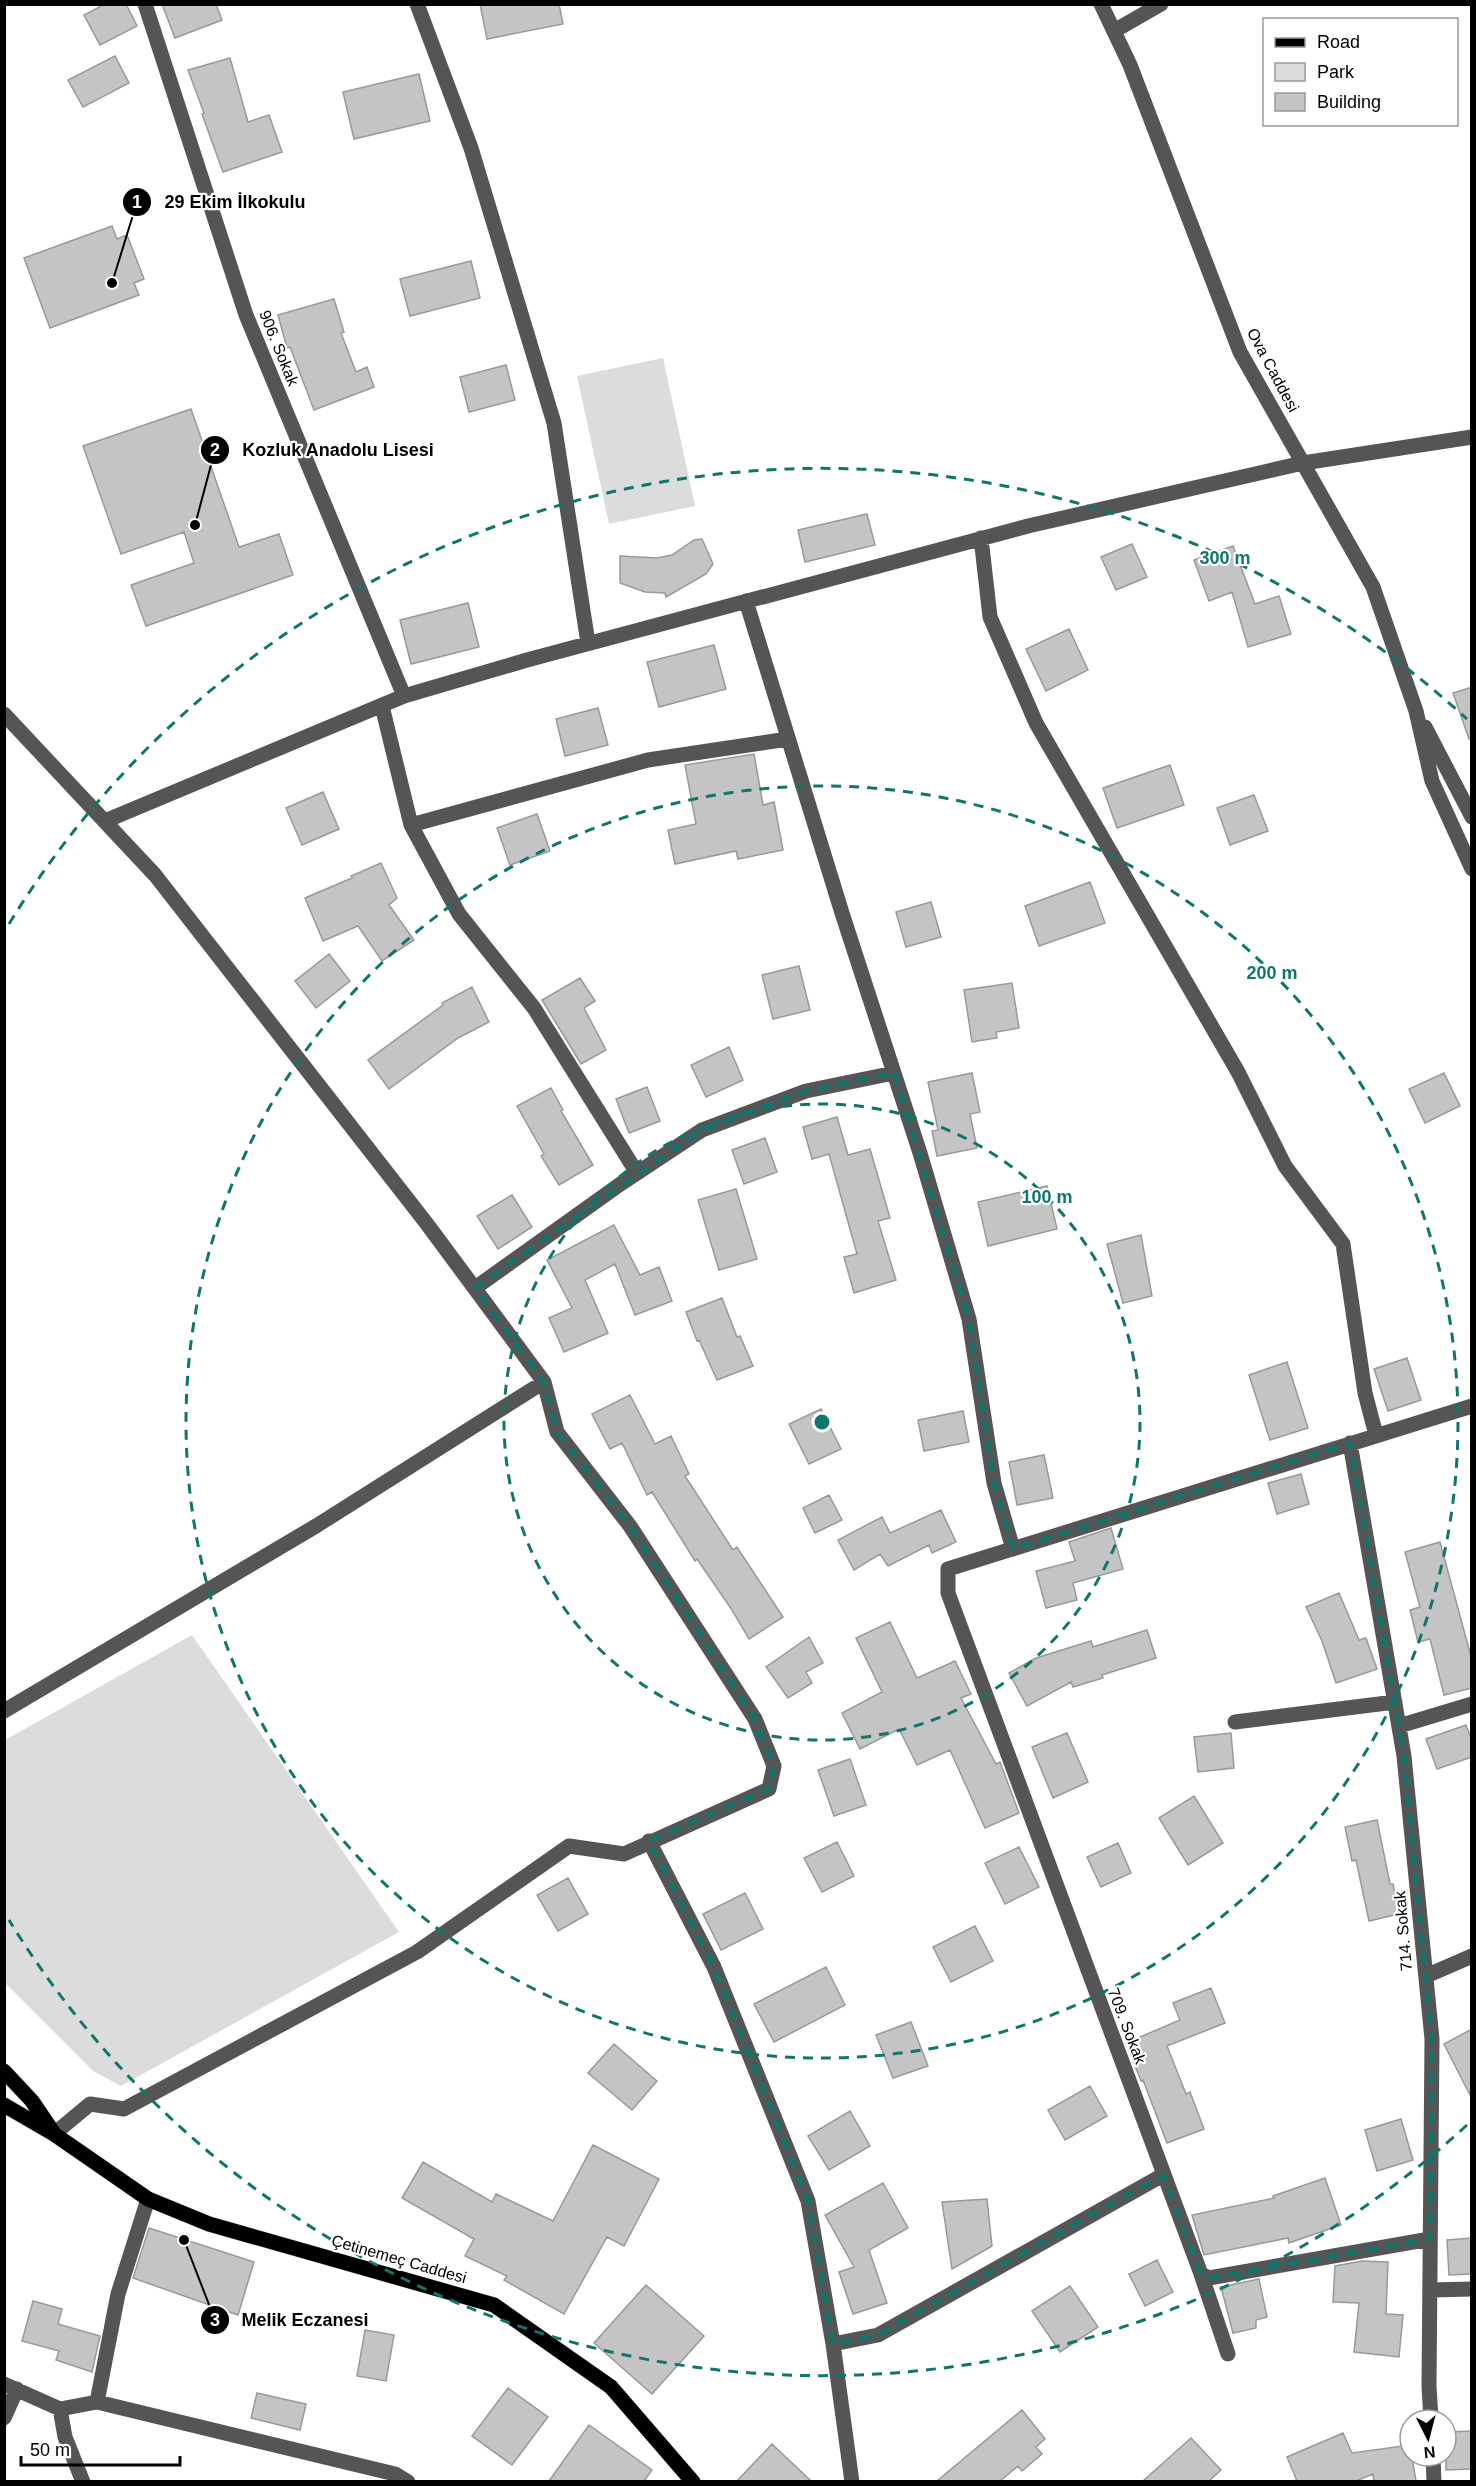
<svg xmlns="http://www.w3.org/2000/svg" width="1476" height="2486" viewBox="0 0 1476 2486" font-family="Helvetica,sans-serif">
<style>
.green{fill:#dcdcdc}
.building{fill:#c4c4c4;stroke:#999;stroke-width:1.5}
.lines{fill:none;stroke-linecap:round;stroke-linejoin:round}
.major-casing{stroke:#dbdbdb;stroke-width:16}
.minor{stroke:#555;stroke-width:15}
.major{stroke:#000;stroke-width:15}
.marked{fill:none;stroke:#0f766e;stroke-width:4.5;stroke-dasharray:12 8;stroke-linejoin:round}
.ring{fill:none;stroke:#0f766e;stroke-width:3;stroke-dasharray:10 8}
.labels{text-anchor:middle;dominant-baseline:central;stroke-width:4.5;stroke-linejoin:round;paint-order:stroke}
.street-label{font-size:16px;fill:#000;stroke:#fff}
.centre{fill:#0f766e;stroke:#fff;stroke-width:3}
.ring-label{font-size:18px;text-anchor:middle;font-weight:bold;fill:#0f766e;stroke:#fff;stroke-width:4.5;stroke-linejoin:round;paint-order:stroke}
.leader{fill:none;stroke:#000;stroke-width:2}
.callout-dot{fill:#000;stroke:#fff;stroke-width:2}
.mark-label{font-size:18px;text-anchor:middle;font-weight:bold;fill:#fff}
.callout-label{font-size:18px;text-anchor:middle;font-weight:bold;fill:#000;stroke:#fff;stroke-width:4.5;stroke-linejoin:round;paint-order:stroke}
</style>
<rect width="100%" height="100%" fill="#fff"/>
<!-- green -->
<path class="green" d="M663,358L695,506L609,524L577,376Z
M192,1635L399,1932L121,2086L93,2071L5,1983V1740Z"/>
<!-- building -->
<path class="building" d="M105,4H126L137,26L100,45L84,15Z
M162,4H216L222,20L175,38Z
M480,4H559L563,24L487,39Z
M115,56L129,83L83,107L68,80Z
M230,58L248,122L269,115L282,152L223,172L202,114L204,113L188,70Z
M419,74L430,121L354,139L343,92Z
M112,226L117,239L127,235L144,279L134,283L139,295L50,328L24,258Z
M471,261L480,298L410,316L400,279Z
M334,299L344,332L341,333L356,372L367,367L374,387L314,410L290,347L287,348L278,315Z
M506,365L515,400L469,412L460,377Z
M191,409L239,547L279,534L293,575L146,626L131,585L194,563L184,532L121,554L83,446Z
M867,514L875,545L805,562L798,530Z
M702,539L713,564L706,574L666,597L665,593L645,592L620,583V556L657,558L672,555L694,540Z
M1132,544L1147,577L1116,590L1101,557Z
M1233,546L1255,604L1279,596L1291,634L1248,647L1232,592L1209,601L1194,560Z
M468,603L479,647L411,664L400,620Z
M1069,629L1088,670L1046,691L1026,649Z
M714,645L726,689L659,707L647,662Z
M1472,687V738L1469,739L1453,693Z
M598,708L608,745L565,756L556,719Z
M754,754L763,805L774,802L783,850L738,859L736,851L675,864L668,830L696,824L685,765Z
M1170,765L1184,805L1117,828L1103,788Z
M323,792L339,829L302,845L286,808Z
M1254,795L1268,831L1230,845L1217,808Z
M537,814L550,851L510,865L497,828Z
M381,863L397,898L389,905L414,940L382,961L358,926L323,941L305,898L352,878L351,876Z
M1090,882L1105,923L1039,946L1025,906Z
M931,902L941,937L906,947L896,912Z
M329,954L350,981L316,1008L295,981Z
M799,966L810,1010L773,1019L762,975Z
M580,978L595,1001L584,1008L606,1050L581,1064L542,1000Z
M1012,983L1019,1028L996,1032L997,1038L972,1042L964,990Z
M472,987L489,1022L458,1038L389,1089L368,1060L443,1005L442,1003Z
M729,1047L743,1080L706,1097L691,1065Z
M972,1073L980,1112L970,1114L977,1148L937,1156L932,1131L938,1130L928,1082Z
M1444,1073L1460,1106L1425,1123L1409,1089Z
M647,1087L660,1121L629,1133L616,1099Z
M551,1088L563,1110L561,1111L593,1165L559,1185L541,1156L544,1154L517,1106Z
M837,1117L848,1155L870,1149L890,1218L878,1221L896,1280L854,1293L844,1257L857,1254L829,1154L812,1159L803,1127Z
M765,1138L777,1172L744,1184L732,1150Z
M1047,1186L1057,1229L988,1246L978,1202Z
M736,1189L757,1259L719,1270L698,1200Z
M512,1195L532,1227L498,1249L477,1216Z
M614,1225L640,1275L659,1267L672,1301L635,1315L615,1264L585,1280L608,1333L564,1352L549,1318L572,1308L547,1260Z
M1141,1235L1152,1296L1123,1303L1107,1244Z
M722,1298L737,1337L740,1336L753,1366L717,1380L699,1340L697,1341L686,1312Z
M1407,1358L1421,1400L1388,1411L1374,1369Z
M1287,1362L1308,1428L1270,1440L1249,1375Z
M630,1395L655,1444L671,1436L689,1474L685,1476L733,1550L737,1547L783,1617L749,1639L732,1610L697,1559L695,1561L652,1492L647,1495L622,1443L610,1449L592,1414Z
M821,1409L841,1449L809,1464L789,1424Z
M963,1411L969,1442L924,1451L918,1420Z
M1044,1455L1053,1498L1017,1505L1009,1462Z
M1301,1474L1309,1504L1277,1514L1268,1483Z
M829,1495L842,1520L815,1533L803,1508Z
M941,1510L956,1542L932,1553L929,1545L888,1566L880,1554L854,1570L838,1540L882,1517L890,1533Z
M1111,1528L1123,1569L1073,1583L1077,1600L1046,1608L1036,1571L1075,1561L1069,1542Z
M1440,1542L1472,1660V1688L1444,1695L1430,1639L1418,1642L1410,1610L1420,1607L1405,1552Z
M1339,1593L1359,1640L1366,1638L1377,1669L1336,1683L1322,1641L1306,1607Z
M890,1622L917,1678L955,1661L971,1694L961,1698L996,1764L1000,1762L1019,1813L985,1828L950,1750L917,1765L899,1729L860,1749L842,1713L882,1692L856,1638Z
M1147,1630L1156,1658L1102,1675L1103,1678L1073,1687L1071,1682L1027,1706L1009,1673L1036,1658L1091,1641L1093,1647Z
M809,1637L823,1663L806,1672L812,1683L788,1698L766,1667Z
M1466,1725L1472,1741V1757L1437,1769L1426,1739Z
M1067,1733L1088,1782L1053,1798L1032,1747Z
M1231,1733L1234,1768L1198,1772L1194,1737Z
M850,1759L866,1805L834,1816L818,1770Z
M1194,1796L1223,1843L1188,1865L1159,1818Z
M1377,1820L1390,1884H1393L1399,1914L1369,1921L1356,1860L1352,1861L1345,1827Z
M837,1842L854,1876L822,1892L804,1858Z
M1118,1843L1131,1873L1101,1887L1087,1857Z
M1019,1847L1039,1887L1005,1904L985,1863Z
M568,1878L588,1914L558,1931L537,1895Z
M745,1893L763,1929L721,1950L703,1914Z
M975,1926L993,1961L951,1982L933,1947Z
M826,1967L845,2005L774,2042L754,2004Z
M1211,1988L1225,2023L1167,2046L1186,2094L1190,2092L1204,2129L1167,2143L1143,2080L1141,2081L1126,2043L1180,2020L1173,2003Z
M911,2022L928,2066L893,2078L876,2035Z
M1472,2029V2099L1444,2044Z
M614,2044L657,2081L632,2110L588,2073Z
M1090,2086L1107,2116L1065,2140L1048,2110Z
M850,2111L870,2146L829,2170L808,2136Z
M1401,2119L1413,2160L1377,2171L1365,2130Z
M593,2145L659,2179L624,2246L607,2237L564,2314L504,2280L507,2276L465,2256L474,2239L402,2198L423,2162L492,2202L496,2194L553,2221Z
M1325,2178L1341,2225L1289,2243L1288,2238L1204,2255L1192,2215L1274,2198L1273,2196Z
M883,2183L908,2228L869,2250L887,2303L853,2314L839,2272L854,2267L825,2215Z
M987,2199L992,2246L952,2269L942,2202Z
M149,2228L254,2262L238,2315L133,2278Z
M1472,2238V2274L1449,2275L1447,2240Z
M1157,2260L1173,2292L1145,2306L1129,2274Z
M1362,2261L1388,2262L1386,2314L1403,2315L1399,2357L1354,2352L1359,2303L1333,2302L1335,2266Z
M1259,2279L1267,2317L1256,2320V2328L1233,2333L1221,2287Z
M646,2285L704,2336L652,2394L594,2343Z
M1070,2286L1098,2327L1060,2352L1032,2311Z
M33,2301L62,2309L58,2324L100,2336L92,2372L56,2360L59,2351L22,2341Z
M365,2330L394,2335L386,2381L357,2376Z
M508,2388L548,2417L512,2465L472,2436Z
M257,2393L306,2404L300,2430L251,2418Z
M1022,2410L1045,2439L1036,2447L1042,2454L1022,2471L1018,2466L1000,2481H937Z
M589,2425L652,2470L644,2481H549Z
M1472,2431V2469L1446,2470V2432Z
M1343,2433L1352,2453L1410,2445L1416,2481H1374L1373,2474L1356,2481H1297L1287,2457Z
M1191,2438L1221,2470L1209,2481H1143Z
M772,2444L811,2481H737Z"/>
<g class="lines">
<!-- major casing -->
<g class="major-casing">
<path id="major" d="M4,2071L32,2101L53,2132
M4,2105L54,2134L148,2199L209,2224L494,2305L611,2387L693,2482"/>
</g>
<!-- minor -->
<path class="minor" d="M145,4L246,315L404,696
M417,4L471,148L554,423L588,643
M1101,4L1130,65L1240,352L1373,587L1416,711L1432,781L1472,869
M1114,31L1161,4
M981,538L990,617L1036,723L1238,1072L1285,1166L1343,1244L1365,1393L1376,1435
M746,601L842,913L920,1153L969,1319L994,1483L1013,1549
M382,706L411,825L459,914L534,1008L637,1173
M4,714L155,875L427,1224L544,1382L557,1432L630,1526L755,1719L774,1766L769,1789L624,1854L569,1846L417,1952L124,2109L90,2104L54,2134
M1425,727L1472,817
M105,821L404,696L527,660L1028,526L1303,463L1472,437
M411,825L648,760L788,739
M475,1288L619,1185L702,1130L806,1091L894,1073
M1350,1443L1404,1756L1432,2039L1429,2386L1431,2420
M4,1711L316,1526L544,1382
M1235,1722L1395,1702
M1399,1726L1472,1704
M649,1841L714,1967L808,2201L833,2344L852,2482
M1426,1976L1472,1956
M148,2199L118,2294L97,2402L395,2474L408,2482
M1430,2239L1209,2278L1201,2274L948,1593V1569L1472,1406
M1201,2274L1228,2354
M1430,2290L1472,2289
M833,2344L878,2335L1163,2175
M4,2384L60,2409L97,2402
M60,2409L65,2437L83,2482
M4,2418L17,2389
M1433,2456L1434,2482"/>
<!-- major -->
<use href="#major" class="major"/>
</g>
<!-- marked area -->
<path class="marked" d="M894,1073L969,1319L994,1483L1013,1549L1350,1443L1404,1756L1432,2039L1430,2239L1209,2278L1201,2274L1163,2175L878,2335L833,2344L808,2201L714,1967L649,1841L769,1789L774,1766L755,1719L630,1526L557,1432L544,1382L475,1288L702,1130L806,1091Z"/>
<!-- distance rings -->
<g class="ring">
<circle cx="822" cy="1422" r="318"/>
<circle cx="822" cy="1422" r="636"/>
<path d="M1467 2125A954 954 0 0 1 9 1920M9 924A954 954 0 0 1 1467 719"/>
</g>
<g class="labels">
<!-- street labels -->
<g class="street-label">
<text transform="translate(279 348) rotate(68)">906. Sokak</text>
<text transform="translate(1273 370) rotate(62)">Ova Caddesi</text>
<text transform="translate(1403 1931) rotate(-95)">714. Sokak</text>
<text transform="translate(1127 2026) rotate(69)">709. Sokak</text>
<text transform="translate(399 2259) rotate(16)">Çetinemeç Caddesi</text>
</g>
</g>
<circle cx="822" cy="1422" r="9" class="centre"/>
<g class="ring-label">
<text x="1225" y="564">300 m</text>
<text x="1272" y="979">200 m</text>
<text x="1047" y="1203">100 m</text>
</g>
<!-- callouts -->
<path class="leader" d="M112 283L137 202M195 525L215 450M184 2240L215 2320"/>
<g class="callout-dot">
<circle cx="112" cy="283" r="6"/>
<circle cx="195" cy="525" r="6"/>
<circle cx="184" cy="2240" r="6"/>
<circle cx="137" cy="202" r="15"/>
<circle cx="215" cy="450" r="15"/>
<circle cx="215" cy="2320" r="15"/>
</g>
<g class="mark-label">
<text x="137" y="208">1</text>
<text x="215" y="456">2</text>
<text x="215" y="2326">3</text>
</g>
<g class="callout-label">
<text x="235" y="208">29 Ekim İlkokulu</text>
<text x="338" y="456">Kozluk Anadolu Lisesi</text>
<text x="305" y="2326">Melik Eczanesi</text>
</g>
<!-- border -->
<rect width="1476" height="2486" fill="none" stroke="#000000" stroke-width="12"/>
<!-- legend -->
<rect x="1263" y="18" width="195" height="108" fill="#ffffff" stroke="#999999" stroke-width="1.5"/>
<rect x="1275" y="38" width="30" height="9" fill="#000000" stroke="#999999" stroke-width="1.5"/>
<text x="1317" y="48" font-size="18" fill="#000000">Road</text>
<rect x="1275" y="63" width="30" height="18" fill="#dcdcdc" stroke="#999999" stroke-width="1.5"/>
<text x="1317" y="78" font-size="18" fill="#000000">Park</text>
<rect x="1275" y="93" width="30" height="18" fill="#c4c4c4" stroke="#999999" stroke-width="1.5"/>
<text x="1317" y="108" font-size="18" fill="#000000">Building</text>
<!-- north arrow -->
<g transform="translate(1428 2438) rotate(174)"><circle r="28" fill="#ffffff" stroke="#999999" stroke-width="1.5"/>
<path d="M0-4.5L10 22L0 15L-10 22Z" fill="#000000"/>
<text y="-9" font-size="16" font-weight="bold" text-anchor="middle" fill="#000000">N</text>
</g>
<!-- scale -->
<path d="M21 2456v9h159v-9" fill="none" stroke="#000000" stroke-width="3"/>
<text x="30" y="2456" font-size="18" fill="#000000" stroke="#ffffff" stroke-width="4.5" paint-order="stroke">50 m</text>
</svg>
